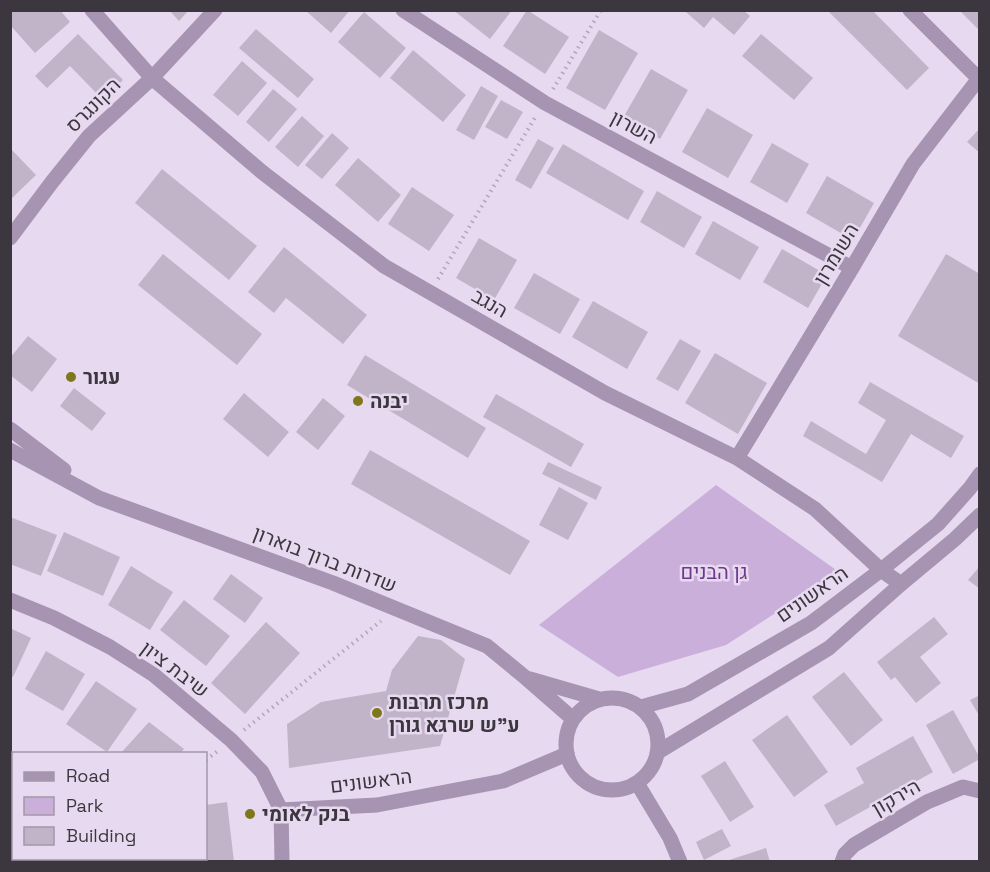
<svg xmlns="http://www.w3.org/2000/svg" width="990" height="872" viewBox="0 0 990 872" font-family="'Space Grotesk',Heebo,sans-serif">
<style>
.green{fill:#cbafdb}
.building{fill:#c1b4c9}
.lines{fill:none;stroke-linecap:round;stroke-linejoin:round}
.path{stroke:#b2a7b9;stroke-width:4;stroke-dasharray:1.5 4.5;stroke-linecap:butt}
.minor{stroke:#a793b2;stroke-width:15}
.tertiary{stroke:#a793b2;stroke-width:15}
.poi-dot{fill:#80771b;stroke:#e7d9ef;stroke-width:2}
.labels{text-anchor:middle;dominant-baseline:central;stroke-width:5;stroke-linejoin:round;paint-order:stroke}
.street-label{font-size:20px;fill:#3c373f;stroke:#e7d9ef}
.poi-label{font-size:20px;font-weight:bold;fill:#3c373f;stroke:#e7d9ef;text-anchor:start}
.park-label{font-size:20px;fill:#70388b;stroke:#e7d9ef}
</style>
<rect width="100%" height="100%" fill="#e7d9ef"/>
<!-- green -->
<path class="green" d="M716,485L839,572L726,645L618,677L539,625Z"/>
<!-- building -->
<path class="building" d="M10,10H60L70,22L35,53L10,25Z
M169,10H189L179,21Z
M305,10H350L331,33Z
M453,10H512L490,39Z
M527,10L569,37L545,74L503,46Z
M688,10H743L750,16L734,35L713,17L704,28L686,12Z
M827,10H872L929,68L907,90Z
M959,10H980V31Z
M364,12L406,48L380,78L338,42Z
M256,29L314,79L298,98L239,48Z
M599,30L638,53L605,110L566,88Z
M78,34L123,80L103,100L70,66L47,88L35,76Z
M761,34L813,78L794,100L742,56Z
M413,50L466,95L443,122L390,78Z
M242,61L267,83L238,116L213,95Z
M651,69L688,90L660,139L623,118Z
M481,86L498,96L474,140L456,130Z
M273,89L297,109L269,142L246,122Z
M501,100L523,112L507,139L485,127Z
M707,108L753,135L728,178L682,152Z
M302,116L324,136L298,167L275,147Z
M980,128V153L967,142Z
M332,133L349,148L322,179L305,165Z
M538,139L554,148L531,189L515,180Z
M772,143L809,164L787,203L750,182Z
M563,144L644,191L628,220L546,173Z
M10,148L36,175L10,200Z
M358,158L401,195L378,222L335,185Z
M162,169L257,246L229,280L135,203Z
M827,176L874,203L853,240L806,213Z
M412,187L454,215L429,251L388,224Z
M657,191L702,217L684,248L640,222Z
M713,221L759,247L740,280L695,254Z
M479,238L517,260L494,300L456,278Z
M284,247L367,315L343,344L286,298L274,313L248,292Z
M782,249L827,275L808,308L763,282Z
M163,254L262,334L237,365L138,285Z
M946,254L980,274V384L898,336Z
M534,273L580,299L560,334L514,308Z
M593,301L648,332L627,369L572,337Z
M28,336L57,359L32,392L10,375V358Z
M680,339L701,351L678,391L656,379Z
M715,353L767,383L738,434L685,403Z
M365,355L486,428L468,458L347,385Z
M870,382L964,436L951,458L911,434L882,482L803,436L811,421L866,454L886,420L858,403Z
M74,388L106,413L92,431L60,406Z
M244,393L289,432L268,457L223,419Z
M496,394L584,444L571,467L483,417Z
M323,398L345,416L318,450L296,432Z
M370,450L530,541L510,575L351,484Z
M548,462L602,487L596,500L542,474Z
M559,487L588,503L568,540L539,525Z
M10,517L57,535L41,576L10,564Z
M64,532L120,557L103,596L47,571Z
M131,566L173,592L150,630L108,605Z
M980,566V589L968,580Z
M231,574L263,598L245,623L213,599Z
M184,600L230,636L206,666L160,630Z
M934,617L948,634L920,657L941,683L916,703L895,677L891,680L877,662Z
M266,622L300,653L245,714L211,683Z
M10,628L31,638L13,677L10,676Z
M418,636L441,640L465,659L440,746L289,768L287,724L321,702L386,691L392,670Z
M46,651L85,674L63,711L25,689Z
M844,672L883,720L851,746L812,697Z
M96,681L137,709L107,752L66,724Z
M980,695V717L970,700Z
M953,710L980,758V759L953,774L926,725Z
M787,715L828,772L794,797L752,740Z
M149,722L184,749L180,754H120Z
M913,736L933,772L836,826L824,805L864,783L856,768Z
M725,761L754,807L730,822L701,776Z
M227,802L234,862H167L166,858H206V805Z
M722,829L731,846L704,860L696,842Z
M766,848L770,862H726V861Z"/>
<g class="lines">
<!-- path -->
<path class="path" d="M553,89L601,10
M438,279L536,116
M244,730L381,621
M206,760L219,750
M74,862L78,858"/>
<!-- minor -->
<path class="minor" d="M92,10L152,78L262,172L384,266L605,393L737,458L815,509L881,570L901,584
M403,10L545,103L852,268
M910,10L978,78
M10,238L52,182L89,136L152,78L215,10
M737,458L852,268L913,164L980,77
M10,600L54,618L110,647L154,675L231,740L262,772L281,810L282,862
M281,810L377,805L503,781L567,754
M842,862L845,854L854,845L927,802L963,787L980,791"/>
<!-- tertiary -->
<path class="tertiary" d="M10,429L64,470
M10,450L99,498L333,583L487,646L526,678L573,719
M530,679L599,699
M566 744a46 46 0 1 1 92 0a46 46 0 1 1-92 0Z
M641,707L688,694L811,623L881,570L938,524L970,488L980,474
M658,752L829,648L901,584L955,539L980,515
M637,783L670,838L680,862"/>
</g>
<!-- markers -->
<g class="poi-dot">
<circle cx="71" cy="377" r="6"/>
<circle cx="358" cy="401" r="6"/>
<circle cx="377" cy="713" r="6"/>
<circle cx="250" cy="814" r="6"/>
</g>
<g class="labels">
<!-- street labels -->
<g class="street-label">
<text transform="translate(93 105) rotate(-45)">הקונגרס</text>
<text transform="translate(634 127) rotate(28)">השרון</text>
<text transform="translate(836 254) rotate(-59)">השומרון</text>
<text transform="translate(490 303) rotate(30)">הנגב</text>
<text transform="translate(325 559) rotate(21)">שדרות ברוך בוארון</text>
<text transform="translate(812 594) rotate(-35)">הראשונים</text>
<text transform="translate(175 669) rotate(37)">שיבת ציון</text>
<text transform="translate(371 781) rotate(-7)">הראשונים</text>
<text transform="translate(896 797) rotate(-30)">הירקון</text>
</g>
<!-- poi labels -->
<g class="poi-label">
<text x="83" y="377">עגור</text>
<text x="370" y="401">יבנה</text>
<text x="389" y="702">מרכז תרבות<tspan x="389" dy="23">ע"ש שרגא גורן</tspan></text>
<text x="262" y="814">בנק לאומי</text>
</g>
<!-- park labels -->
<g class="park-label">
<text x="714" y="572">גן הבנים</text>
</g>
</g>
<!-- border -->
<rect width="990" height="872" fill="none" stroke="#3c373f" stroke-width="24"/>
<!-- legend -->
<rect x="12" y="752" width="195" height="108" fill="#e7d9ef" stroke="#a398a9" stroke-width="1.5"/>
<rect x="24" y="772" width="30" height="9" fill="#a793b2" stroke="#a398a9" stroke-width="1.5"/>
<text x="66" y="782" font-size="18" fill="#3c373f">Road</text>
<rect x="24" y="797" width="30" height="18" fill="#cbafdb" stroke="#a398a9" stroke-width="1.5"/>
<text x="66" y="812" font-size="18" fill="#3c373f">Park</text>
<rect x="24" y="827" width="30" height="18" fill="#c1b4c9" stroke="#a398a9" stroke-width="1.5"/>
<text x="66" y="842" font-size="18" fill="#3c373f">Building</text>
</svg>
